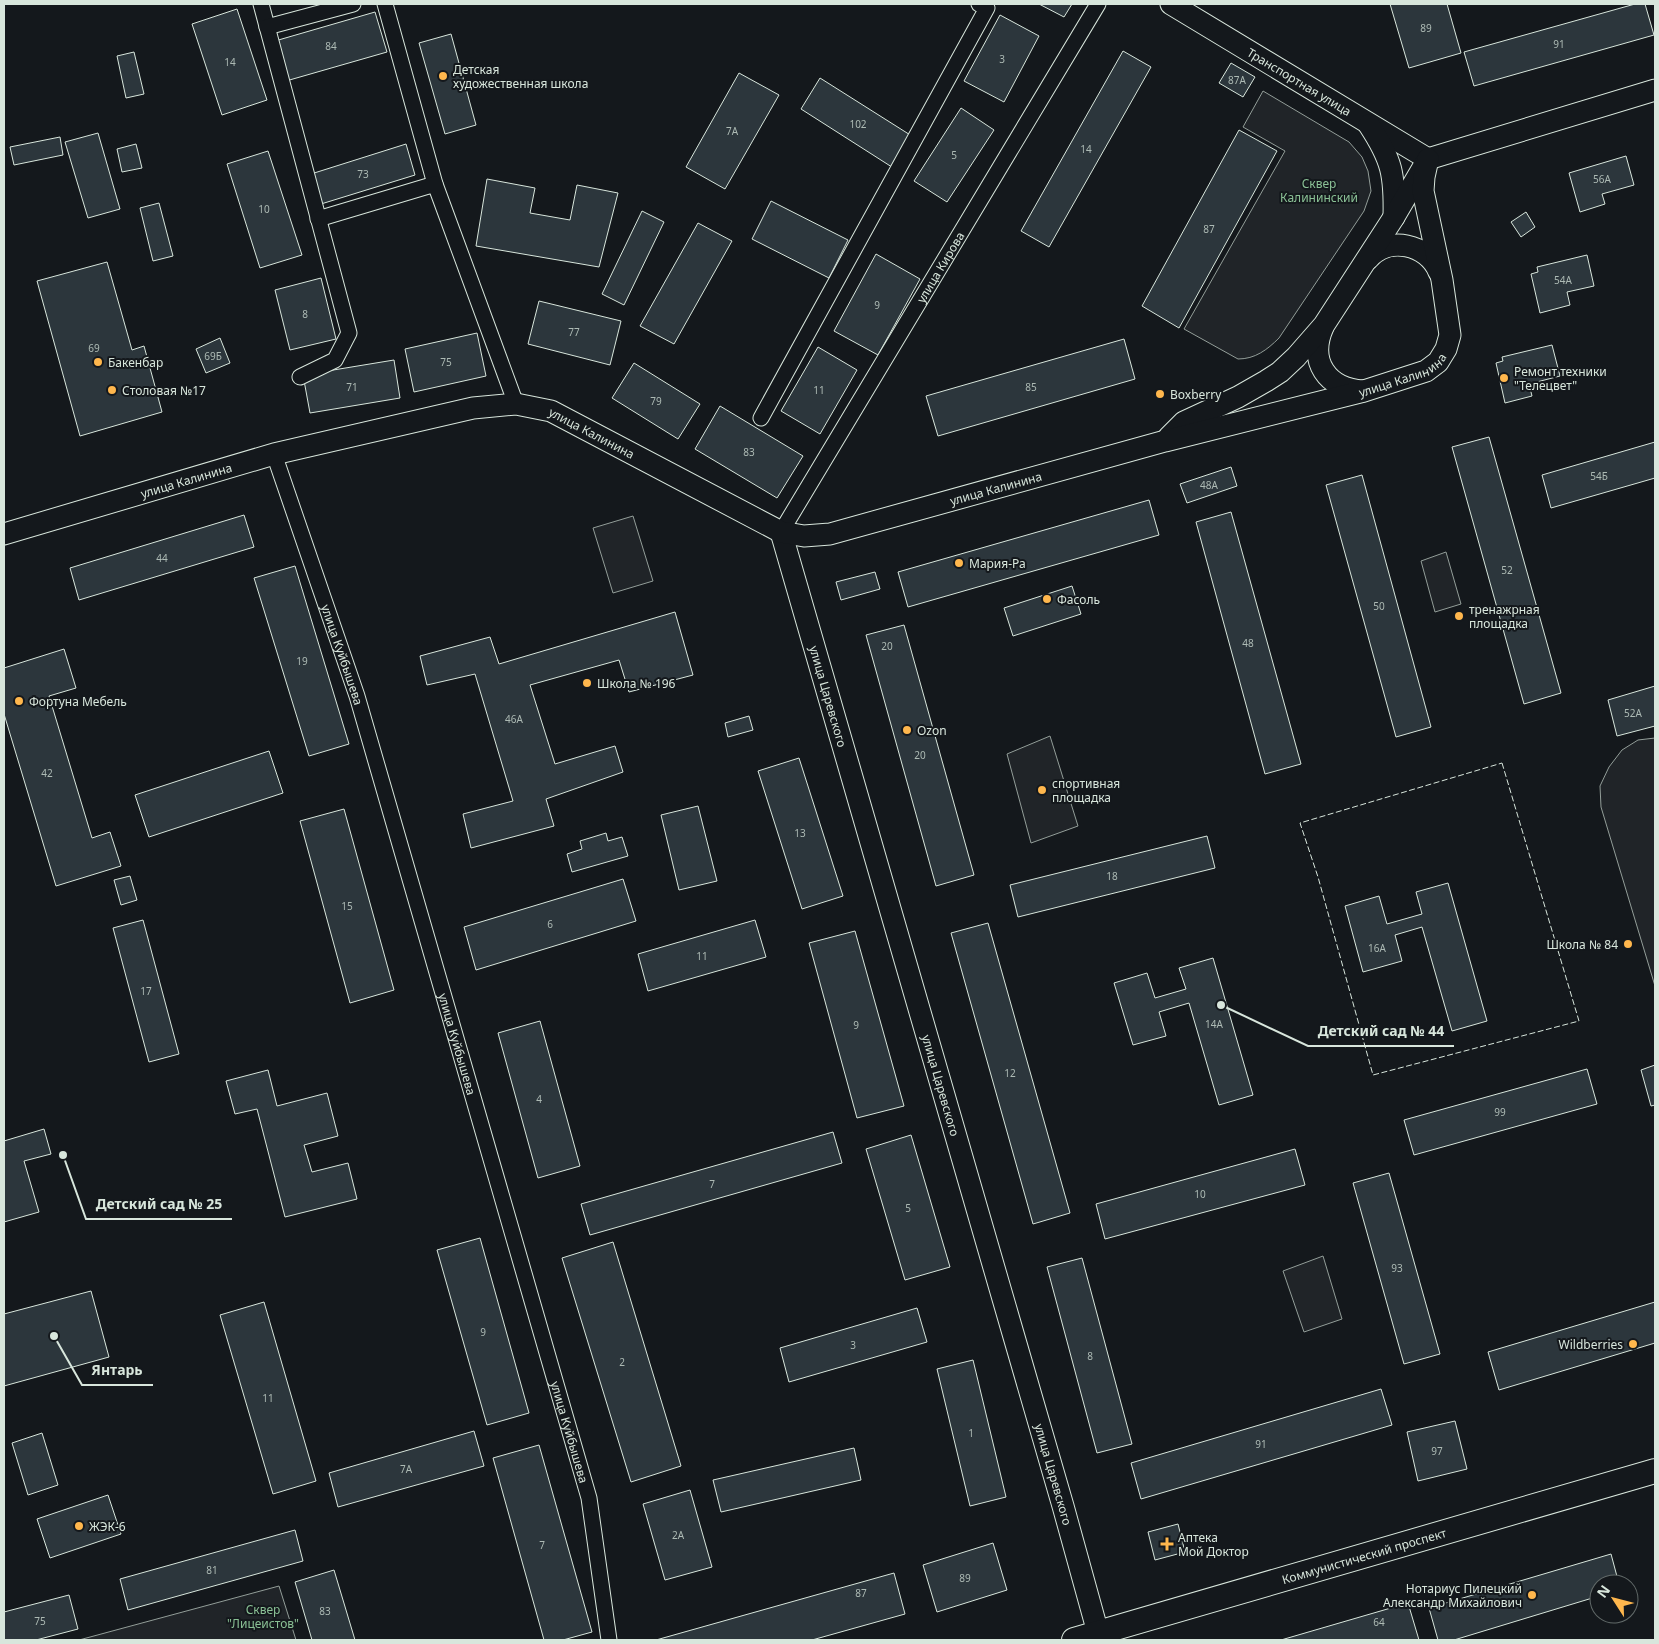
<svg xmlns="http://www.w3.org/2000/svg" width="1659" height="1644" viewBox="0 0 1659 1644" font-family="'Noto Sans',sans-serif">
<style>
.green{fill:#202428;stroke:#939e99}
.building{fill:#2c363c;stroke:#d8e6dc}
.lines{fill:none;stroke-linecap:round;stroke-linejoin:round}
.street-casing{stroke:#d8e6dc;stroke-width:17}
.secondary-casing{stroke:#d8e6dc;stroke-width:23}
.primary-casing{stroke:#d8e6dc;stroke-width:26}
.street{stroke:#14181c;stroke-width:15}
.secondary{stroke:#14181c;stroke-width:21}
.primary{stroke:#14181c;stroke-width:24}
.fence{stroke:#d8e6dc;stroke-width:1;stroke-dasharray:6 2.5;stroke-linecap:butt}
.poi-dot{fill:#ffb74d;stroke:#14181c;stroke-width:2}
.labels{text-anchor:middle;dominant-baseline:central;stroke-width:4;stroke-linejoin:round;paint-order:stroke}
.number-label{font-size:10px;fill:#adbab4}
.poi-label{font-size:12px;fill:#d8e6dc;stroke:#14181c;text-anchor:start}
.street-label{font-size:12px;fill:#d8e6dc;stroke:#14181c}
.park-label{font-size:12px;fill:#8ac095;stroke:#14181c}
.leader{fill:none;stroke:#d8e6dc;stroke-width:2}
.callout-dot{fill:#d8e6dc;stroke:#14181c;stroke-width:2}
.callout-label{font-size:14px;text-anchor:middle;font-weight:bold;fill:#d8e6dc;stroke:#14181c;stroke-width:4;stroke-linejoin:round;paint-order:stroke}
</style>
<rect width="100%" height="100%" fill="#14181c"/>
<!-- green -->
<path class="green" d="M1263,91L1349,142L1362,157L1368,171L1371,191L1364,211L1279,338C1267,350 1255,359 1238,359L1184,329L1285,151L1243,127Z
M633,516L653,581L613,593L593,528Z
M1446,552L1461,604L1435,612L1421,561Z
M1050,736L1078,826L1031,843L1007,754Z
M1655,738V986L1601,807L1600,786L1609,767L1622,750L1638,740Z
M1323,1256L1342,1319L1304,1332L1283,1271Z
M279,1586L296,1640H79Z"/>
<!-- building -->
<path class="building" d="M1039,4H1072L1064,17Z
M1390,4H1447L1461,53L1409,68Z
M1635,4H1645L1654,35L1474,86L1464,52Z
M237,9L267,100L222,115L192,24Z
M375,12L387,52L286,81L275,41Z
M1000,15L1039,36L1004,102L964,81Z
M451,34L476,125L445,134L419,43Z
M1123,51L1151,67L1049,247L1021,231Z
M134,52L144,94L126,98L117,56Z
M1231,63L1255,77L1243,97L1219,83Z
M739,73L779,95L725,189L686,167Z
M820,78L915,138L895,169L801,109Z
M961,108L994,130L947,202L914,181Z
M1239,130L1277,151L1179,328L1142,306Z
M98,133L120,209L88,218L65,142Z
M60,137L63,155L14,165L10,147Z
M136,144L142,168L122,172L117,149Z
M406,144L415,175L321,204L311,174Z
M268,151L302,255L260,268L227,164Z
M1626,156L1634,185L1602,194L1605,204L1580,212L1569,173Z
M487,179L535,188L530,213L570,220L577,185L618,193L599,267L476,246Z
M771,201L848,240L829,278L752,239Z
M159,203L173,256L153,261L140,208Z
M642,211L664,222L624,305L602,294Z
M1526,212L1535,227L1521,237L1511,222Z
M698,223L732,241L674,344L640,326Z
M876,254L920,279L878,355L834,331Z
M1587,255L1594,286L1567,292L1570,305L1540,313L1531,274L1538,272L1537,267Z
M107,262L132,350L144,346L162,412L80,436L37,281Z
M321,278L336,339L290,350L275,290Z
M539,301L621,321L610,365L528,344Z
M477,333L486,376L414,392L405,349Z
M220,338L230,363L206,373L196,349Z
M1124,339L1135,379L938,436L926,396Z
M1552,345L1560,376L1529,384L1532,396L1505,403L1496,363L1503,361L1502,357Z
M818,347L857,370L820,434L781,411Z
M394,360L400,398L310,413L303,375Z
M634,363L700,404L678,439L612,398Z
M720,406L803,456L777,498L695,449Z
M1489,437L1561,693L1524,704L1452,447Z
M1655,442V478L1551,508L1542,475Z
M1231,467L1237,486L1187,503L1180,484Z
M1362,475L1431,727L1396,737L1326,485Z
M1149,500L1159,535L908,607L898,572Z
M1231,512L1301,764L1265,774L1196,522Z
M244,515L254,547L79,600L70,568Z
M295,566L349,744L309,756L254,578Z
M875,572L880,589L841,600L836,582Z
M1072,586L1081,614L1013,636L1004,608Z
M675,612L693,675L629,692L619,660L530,685L555,764L615,746L623,772L546,799L554,826L471,848L463,814L513,801L475,674L427,685L420,656L490,637L499,664Z
M904,625L974,875L936,886L866,635Z
M64,649L76,688L49,696L92,838L110,832L121,866L56,886L4,714V668Z
M1655,686V726L1617,736L1608,700Z
M749,716L753,730L728,737L725,723Z
M269,751L283,793L149,837L135,795Z
M799,758L843,896L802,909L758,771Z
M698,806L717,881L679,890L661,815Z
M344,809L394,990L350,1003L300,821Z
M606,833L608,841L622,837L628,856L572,872L567,854L582,849L580,841Z
M1207,836L1215,868L1018,917L1010,885Z
M130,876L137,900L121,905L114,880Z
M623,879L636,921L476,970L464,927Z
M1448,883L1487,1021L1452,1031L1422,927L1395,935L1402,961L1363,972L1345,906L1379,896L1387,924L1422,914L1416,892Z
M143,920L179,1054L149,1062L113,928Z
M755,920L766,957L648,991L638,954Z
M988,923L1070,1213L1033,1224L951,933Z
M855,931L904,1106L857,1118L809,943Z
M1213,958L1253,1095L1219,1105L1189,1003L1159,1012L1166,1036L1133,1045L1114,983L1147,973L1155,998L1186,989L1179,968Z
M540,1021L580,1166L538,1178L498,1033Z
M1655,1065V1105L1651,1106L1641,1070Z
M1587,1069L1597,1104L1414,1155L1404,1120Z
M268,1070L277,1106L327,1093L338,1136L304,1145L312,1172L348,1163L357,1199L285,1217L257,1109L235,1114L226,1081Z
M44,1129L51,1154L24,1161L39,1212L4,1222V1141Z
M833,1132L842,1163L590,1235L581,1204Z
M911,1135L950,1267L905,1280L866,1149Z
M1295,1149L1305,1185L1105,1239L1096,1204Z
M1389,1173L1440,1354L1404,1364L1353,1183Z
M480,1238L529,1413L487,1425L437,1250Z
M613,1242L681,1466L631,1482L562,1258Z
M1082,1258L1132,1444L1097,1453L1047,1267Z
M91,1291L109,1357L4,1386V1314Z
M264,1302L316,1481L273,1494L220,1315Z
M1655,1302V1343L1499,1390L1488,1352Z
M917,1308L927,1342L789,1382L780,1348Z
M973,1360L1006,1497L970,1506L937,1369Z
M1381,1389L1392,1425L1141,1499L1131,1463Z
M1455,1421L1467,1469L1418,1481L1407,1432Z
M474,1431L484,1466L338,1507L329,1473Z
M42,1433L58,1485L28,1495L12,1443Z
M539,1445L592,1632L563,1640H544L493,1458Z
M854,1448L861,1480L721,1512L713,1480Z
M690,1490L712,1567L665,1580L643,1504Z
M108,1495L121,1534L50,1558L37,1519Z
M1178,1524L1185,1552L1155,1560L1148,1532Z
M295,1530L303,1561L128,1610L120,1579Z
M993,1543L1007,1590L937,1612L923,1565Z
M1611,1554L1619,1584H1599V1596L1454,1640H1438L1429,1608Z
M334,1570L355,1640H312L295,1582Z
M894,1573L905,1614L812,1640H656Z
M69,1595L78,1629L36,1640H4V1612Z
M1408,1603L1419,1640H1281Z"/>
<g class="lines">
<!-- street casing -->
<g class="street-casing">
<g id="street">
<path d="M261,4L349,333L335,360L300,377"/>
<path d="M385,4L435,184"/>
<path d="M267,27L353,4"/>
<path d="M318,219L435,184L516,404"/>
<path d="M761,418L987,8L979,4"/>
<path id="s1" d="M274,454L357,696L589,1498L609,1640"/>
<path id="s2" d="M781,532L1098,4"/>
</g>
</g>
<!-- secondary casing -->
<g class="secondary-casing">
<g id="secondary">
<path id="s3" d="M1171,4L1428,159"/>
<path d="M1369,125C1392,160 1395,175 1394,217"/>
<path d="M1368,259C1388,235 1428,244 1439,272"/>
<path d="M1323,327C1308,361 1327,389 1363,391"/>
<path d="M1169,437L1184,422L1238,397L1266,381L1280,372L1296,357L1324,325L1394,217L1428,159L1655,90"/>
<path id="s4" d="M781,532L1063,1506L1100,1640"/>
<path id="s5" d="M4,534L274,454L473,408L516,404L551,411L781,532L804,536L830,534L1165,441L1364,391L1426,371L1438,362L1446,349L1450,335L1442,280L1423,191L1424,177L1428,159"/>
</g>
</g>
<!-- primary casing -->
<g class="primary-casing">
<g id="primary">
<path id="s6" d="M1074,1640L1655,1471"/>
</g>
</g>
<!-- street -->
<use href="#street" class="street"/>
<!-- secondary -->
<use href="#secondary" class="secondary"/>
<!-- primary -->
<use href="#primary" class="primary"/>
<!-- fence -->
<path class="fence" d="M1502,763L1579,1021L1373,1075L1318,877L1300,823Z"/>
</g>
<!-- markers -->
<g class="poi-dot">
<circle cx="443" cy="76" r="5"/>
<circle cx="98" cy="362" r="5"/>
<circle cx="1504" cy="378" r="5"/>
<circle cx="112" cy="390" r="5"/>
<circle cx="1160" cy="394" r="5"/>
<circle cx="959" cy="563" r="5"/>
<circle cx="1047" cy="599" r="5"/>
<circle cx="1459" cy="616" r="5"/>
<circle cx="587" cy="683" r="5"/>
<circle cx="19" cy="701" r="5"/>
<circle cx="907" cy="730" r="5"/>
<circle cx="1042" cy="790" r="5"/>
<circle cx="1628" cy="944" r="5"/>
<circle cx="1633" cy="1344" r="5"/>
<circle cx="79" cy="1526" r="5"/>
<path d="M1164.5 1536.5h5v5h5v5h-5v5h-5v-5h-5v-5h5z"/>
<circle cx="1532" cy="1595" r="5"/>
</g>
<g class="labels">
<!-- number labels -->
<g class="number-label">
<text x="1426" y="28">89</text>
<text x="1559" y="44">91</text>
<text x="331" y="46">84</text>
<text x="1002" y="59">3</text>
<text x="230" y="62">14</text>
<text x="1237" y="80">87А</text>
<text x="858" y="124">102</text>
<text x="732" y="131">7А</text>
<text x="1086" y="149">14</text>
<text x="954" y="155">5</text>
<text x="363" y="174">73</text>
<text x="1602" y="179">56А</text>
<text x="264" y="209">10</text>
<text x="1209" y="229">87</text>
<text x="1563" y="280">54А</text>
<text x="877" y="305">9</text>
<text x="305" y="314">8</text>
<text x="574" y="332">77</text>
<text x="94" y="348">69</text>
<text x="213" y="356">69Б</text>
<text x="446" y="362">75</text>
<text x="352" y="387">71</text>
<text x="1031" y="387">85</text>
<text x="819" y="390">11</text>
<text x="656" y="401">79</text>
<text x="749" y="452">83</text>
<text x="1599" y="476">54Б</text>
<text x="1209" y="485">48А</text>
<text x="162" y="558">44</text>
<text x="1507" y="570">52</text>
<text x="1379" y="606">50</text>
<text x="1248" y="643">48</text>
<text x="887" y="646">20</text>
<text x="302" y="661">19</text>
<text x="1633" y="713">52А</text>
<text x="514" y="719">46А</text>
<text x="920" y="755">20</text>
<text x="47" y="773">42</text>
<text x="800" y="833">13</text>
<text x="1112" y="876">18</text>
<text x="347" y="906">15</text>
<text x="550" y="924">6</text>
<text x="1377" y="948">16А</text>
<text x="702" y="956">11</text>
<text x="146" y="991">17</text>
<text x="1214" y="1024">14А</text>
<text x="856" y="1025">9</text>
<text x="1010" y="1073">12</text>
<text x="539" y="1099">4</text>
<text x="1500" y="1112">99</text>
<text x="712" y="1184">7</text>
<text x="1200" y="1194">10</text>
<text x="908" y="1208">5</text>
<text x="1397" y="1268">93</text>
<text x="483" y="1332">9</text>
<text x="853" y="1345">3</text>
<text x="1090" y="1356">8</text>
<text x="622" y="1362">2</text>
<text x="268" y="1398">11</text>
<text x="971" y="1433">1</text>
<text x="1261" y="1444">91</text>
<text x="1437" y="1451">97</text>
<text x="406" y="1469">7А</text>
<text x="678" y="1535">2А</text>
<text x="542" y="1545">7</text>
<text x="212" y="1570">81</text>
<text x="965" y="1578">89</text>
<text x="861" y="1593">87</text>
<text x="325" y="1611">83</text>
<text x="40" y="1621">75</text>
<text x="1379" y="1622">64</text>
</g>
<!-- poi labels -->
<g class="poi-label">
<text x="453" y="69">Детская<tspan x="453" dy="14">художественная школа</tspan></text>
<text x="108" y="362">Бакенбар</text>
<text x="1514" y="371">Ремонт техники<tspan x="1514" dy="14">"Телецвет"</tspan></text>
<text x="122" y="390">Столовая №17</text>
<text x="1170" y="394">Boxberry</text>
<text x="969" y="563">Мария-Ра</text>
<text x="1057" y="599">Фасоль</text>
<text x="1469" y="609">тренажрная<tspan x="1469" dy="14">площадка</tspan></text>
<text x="597" y="683">Школа № 196</text>
<text x="29" y="701">Фортуна Мебель</text>
<text x="917" y="730">Ozon</text>
<text x="1052" y="783">спортивная<tspan x="1052" dy="14">площадка</tspan></text>
<text x="1618" y="944" text-anchor="end">Школа № 84</text>
<text x="1623" y="1344" text-anchor="end">Wildberries</text>
<text x="89" y="1526">ЖЭК-6</text>
<text x="1178" y="1537">Аптека<tspan x="1178" dy="14">Мой Доктор</tspan></text>
<text x="1522" y="1588" text-anchor="end">Нотариус Пилецкий<tspan x="1522" dy="14">Александр Михайлович</tspan></text>
</g>
<!-- street labels -->
<g class="street-label">
<text stroke="none"><textPath href="#s3" startOffset="150">Транспортная улица</textPath></text>
<text stroke="none"><textPath href="#s2" startOffset="309">улица Кирова</textPath></text>
<text stroke="none"><textPath href="#s5" startOffset="1469">улица Калинина</textPath></text>
<text stroke="none"><textPath href="#s5" startOffset="611">улица Калинина</textPath></text>
<text stroke="none"><textPath href="#s5" startOffset="190">улица Калинина</textPath></text>
<text stroke="none"><textPath href="#s5" startOffset="1046">улица Калинина</textPath></text>
<text stroke="none"><textPath href="#s1" startOffset="212">улица Куйбышева</textPath></text>
<text stroke="none"><textPath href="#s4" startOffset="171">улица Царевского</textPath></text>
<text stroke="none"><textPath href="#s1" startOffset="618">улица Куйбышева</textPath></text>
<text stroke="none"><textPath href="#s4" startOffset="576">улица Царевского</textPath></text>
<text stroke="none"><textPath href="#s1" startOffset="1022">улица Куйбышева</textPath></text>
<text stroke="none"><textPath href="#s4" startOffset="981">улица Царевского</textPath></text>
<text stroke="none"><textPath href="#s6" startOffset="302">Коммунистический проспект</textPath></text>
</g>
<!-- park labels -->
<g class="park-label">
<text x="1319" y="183">Сквер<tspan x="1319" dy="14">Калининский</tspan></text>
<text x="263" y="1609">Сквер<tspan x="263" dy="14">"Лицеистов"</tspan></text>
</g>
</g>
<!-- callouts -->
<path class="leader" d="M1221 1005L1308 1046H1454M63 1155L86 1219H232M54 1336L82 1385H153"/>
<g class="callout-dot">
<circle cx="1221" cy="1005" r="5"/>
<circle cx="63" cy="1155" r="5"/>
<circle cx="54" cy="1336" r="5"/>
</g>
<g class="callout-label">
<text x="1381" y="1036">Детский сад № 44</text>
<text x="159" y="1209">Детский сад № 25</text>
<text x="117" y="1375">Янтарь</text>
</g>
<!-- border -->
<rect width="1659" height="1644" fill="none" stroke="#d8e6dc" stroke-width="10"/>
<!-- north arrow -->
<g transform="translate(1614 1599) rotate(306)"><circle r="24" fill="#14181c" stroke="#626a69"/>
<path d="M0-4L9 19L0 12L-9 19Z" fill="#ffb74d"/>
<text y="-8" font-size="14" font-weight="bold" text-anchor="middle" fill="#d8e6dc">N</text>
</g>
</svg>
